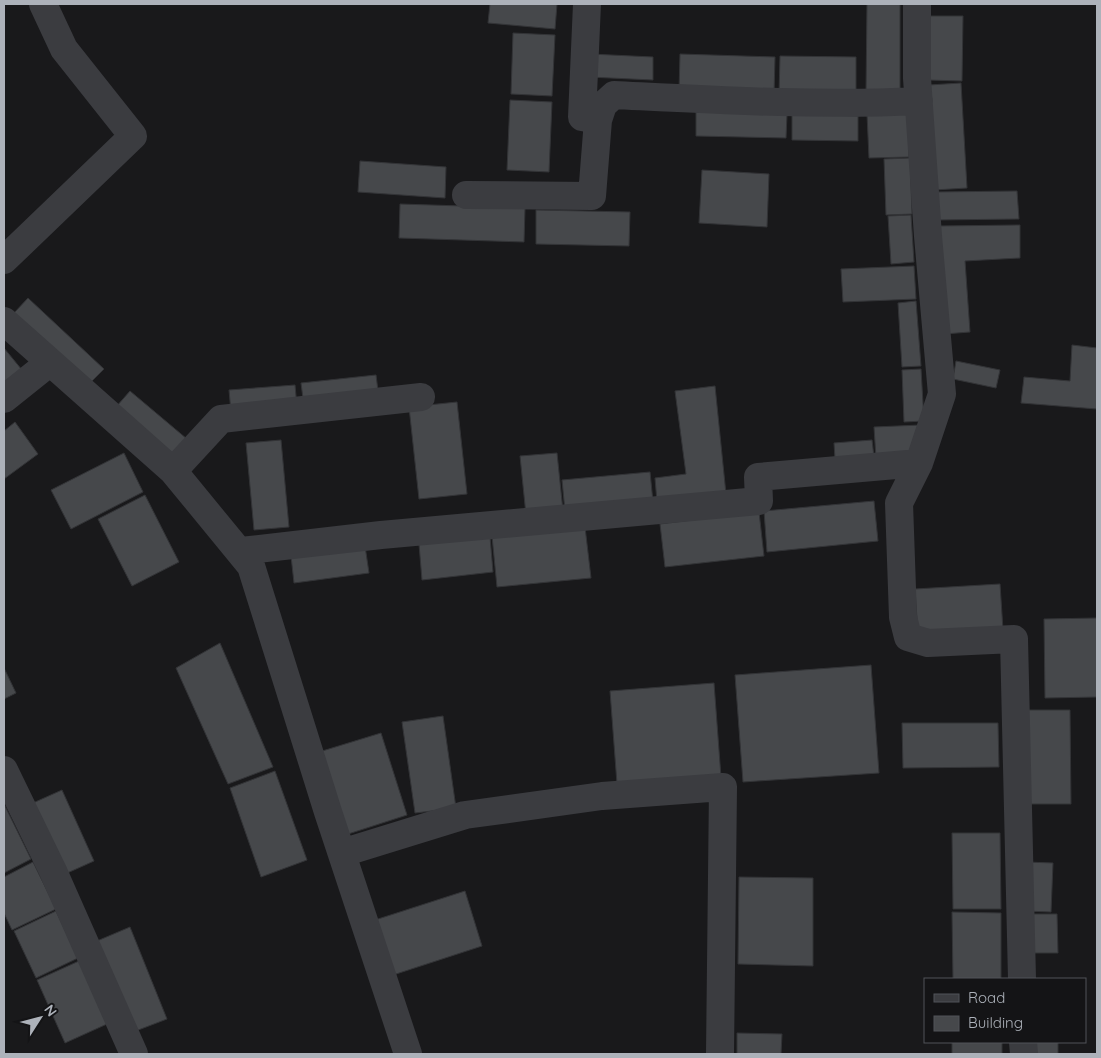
<svg xmlns="http://www.w3.org/2000/svg" width="1101" height="1058" viewBox="0 0 1101 1058" font-family="Quicksand,sans-serif">
<style>
.building{fill:#46484b;stroke:#333437}
.lines{fill:none;stroke-linecap:round;stroke-linejoin:round}
.minor{stroke:#3b3c40;stroke-width:28}
</style>
<rect width="100%" height="100%" fill="#19191b"/>
<!-- building -->
<path class="building" d="M490,4H557L555,29L488,23Z
M867,4H900V93H866Z
M929,16H963L962,81L928,80Z
M513,33L555,35L552,96L511,94Z
M590,54L653,57V80L589,77Z
M680,54L775,57L774,94L679,92Z
M780,56L856,57V96L779,95Z
M961,83L967,188L934,190L929,85Z
M510,100L552,102L549,172L507,170Z
M696,112L787,114L786,138L696,136Z
M908,112L909,157L869,158L867,114Z
M792,114L858,116V141L792,140Z
M910,158L912,214L886,215L884,159Z
M360,161L446,167L445,198L358,192Z
M702,170L769,174L767,227L699,223Z
M1017,191L1019,219L936,220L934,192Z
M400,204L525,208L524,242L399,238Z
M536,210L630,212L629,246L536,244Z
M911,215L914,262L891,264L888,216Z
M1020,225V258L965,261L970,332L944,334L937,226Z
M914,266L916,299L843,302L841,269Z
M28,298L104,369L90,383L14,313Z
M916,301L921,366L902,367L898,303Z
M1072,345L1097,348V409L1021,403L1024,377L1070,381Z
M4,348L22,370L4,385Z
M956,361L1000,370L996,388L953,379Z
M921,369L924,421L904,422L902,370Z
M376,375L379,399L304,406L301,383Z
M295,385L297,407L231,412L229,390Z
M715,386L726,494L657,502L655,478L686,474L675,391Z
M130,391L187,439L173,455L116,407Z
M457,402L467,494L419,499L409,407Z
M15,422L38,454L4,479V431Z
M921,425L909,455L876,458L874,427Z
M281,440L289,527L254,530L246,443Z
M872,440L874,457L835,459L834,443Z
M124,453L143,492L71,529L51,490Z
M557,453L563,511L526,515L520,456Z
M650,472L653,502L565,511L562,480Z
M145,495L179,562L132,586L98,519Z
M874,501L878,541L767,552L764,511Z
M759,512L764,556L665,567L660,524Z
M585,527L591,578L497,587L492,536Z
M490,537L493,572L422,580L419,544Z
M365,546L369,573L294,583L291,556Z
M1000,584L1003,630L918,634L915,589Z
M1097,618V697L1045,698L1044,619Z
M220,643L273,767L228,784L176,668Z
M871,665L879,773L743,782L735,675Z
M4,668L16,693L4,699Z
M714,683L721,777L617,784L610,691Z
M1026,710H1070L1071,804H1027Z
M443,716L456,808L415,813L402,722Z
M902,723H998L999,767L903,768Z
M381,733L407,815L345,835L319,752Z
M275,771L307,860L261,877L230,788Z
M62,790L94,861L65,874L33,803Z
M4,804L31,859L4,873Z
M952,833H1000L1001,909H953Z
M33,862L56,909L12,930L4,913V877Z
M1026,862L1053,863L1051,912L1025,911Z
M739,877L813,878V966L738,964Z
M465,891L482,946L393,975L375,920Z
M56,911L78,958L36,978L14,931Z
M952,912L1001,913V979H953Z
M1025,914H1057L1058,953H1026Z
M130,927L167,1019L133,1032L97,941Z
M79,961L107,1024L65,1043L37,980Z
M737,1033L782,1034L781,1054H737Z
M952,1042H1002V1054H952Z
M1028,1042H1058V1054H1028Z"/>
<g class="lines">
<!-- minor -->
<path class="minor" d="M587,4L582,117L598,120
M917,4V78L928,236L942,394L919,463L899,503L903,617L908,637L928,643L1014,639L1022,979
M466,195L592,196L598,120L603,105L614,95C716,100 817,106 919,101
M4,260L133,136L64,49L43,4
M4,321L173,471L251,566L328,812L408,1054
M4,399L49,363
M173,471L221,419L421,397
M241,551L381,535L759,501L758,477L919,463
M4,770L53,871L134,1054
M342,853L465,815L602,796L723,787L720,1054
M1023,1042L1024,1054"/>
</g>
<!-- border -->
<rect width="1101" height="1058" fill="none" stroke="#adb2ba" stroke-width="10"/>
<!-- legend -->
<rect x="924" y="978" width="162" height="65" fill="#141416" stroke="#515358"/>
<rect x="934" y="994" width="25" height="8" fill="#3b3c40" stroke="#515358"/>
<text x="968" y="1003" font-size="15" fill="#adb2ba">Road</text>
<rect x="934" y="1016" width="25" height="15" fill="#46484b" stroke="#515358"/>
<text x="968" y="1028" font-size="15" fill="#adb2ba">Building</text>
<!-- north arrow -->
<g transform="translate(40 1018) rotate(54)" stroke="#141416" stroke-width="4" paint-order="stroke">
<path d="M0-4L9 19L0 12L-9 19Z" fill="#adb2ba"/>
<text y="-8" font-size="14" font-weight="bold" text-anchor="middle" fill="#adb2ba">N</text>
</g>
</svg>
